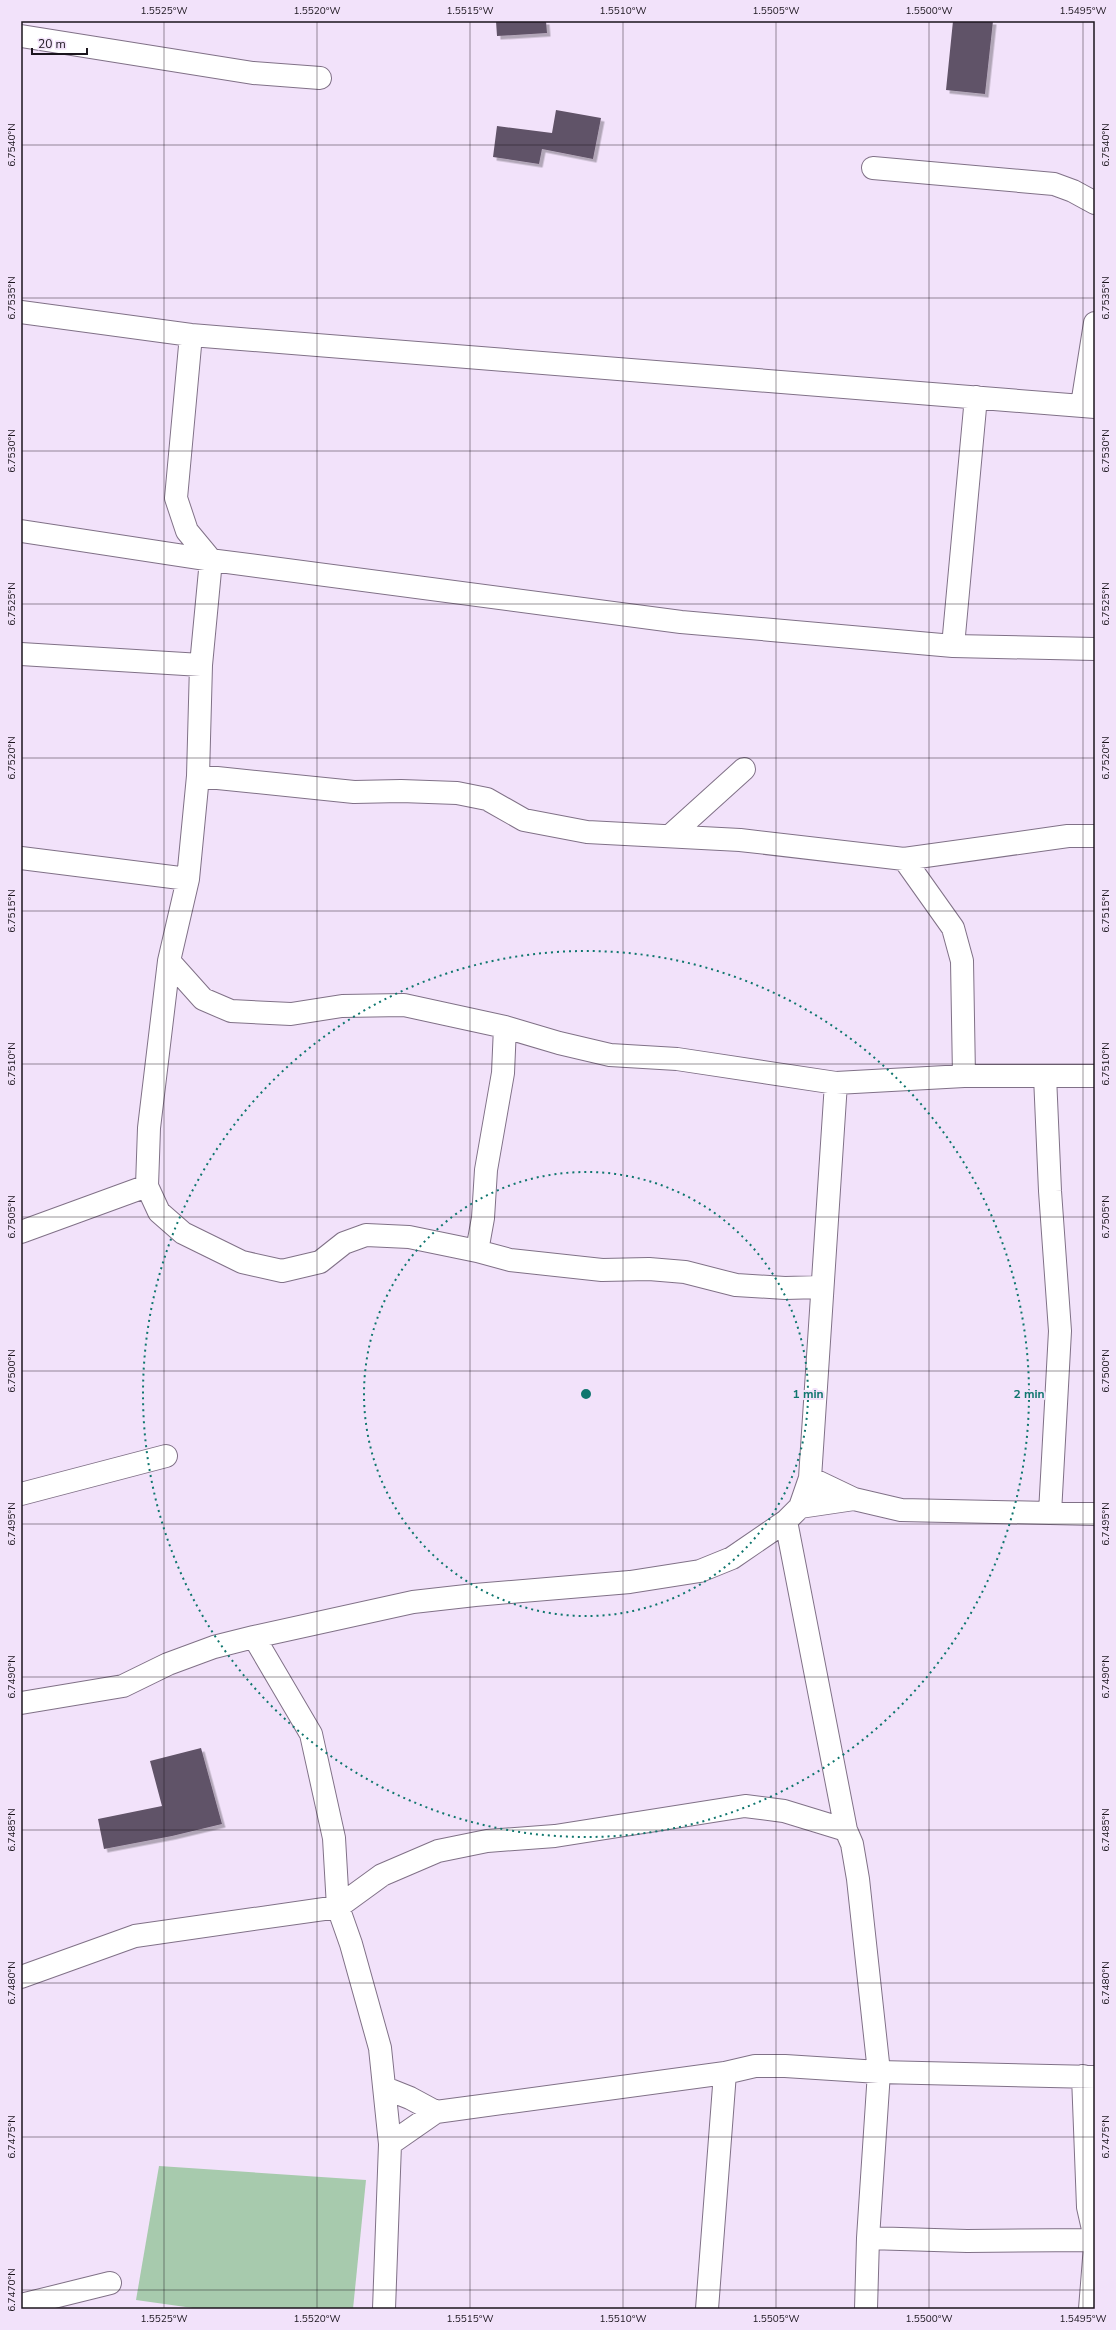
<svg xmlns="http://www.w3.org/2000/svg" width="1116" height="2330" viewBox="0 0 1116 2330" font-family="'Nunito Sans',sans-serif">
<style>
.green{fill:#a7caad}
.building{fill:#615367;filter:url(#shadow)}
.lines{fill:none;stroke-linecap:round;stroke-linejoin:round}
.minor-casing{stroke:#807187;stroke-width:24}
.minor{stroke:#fff;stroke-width:22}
.ticks{fill:none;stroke:#1b151d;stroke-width:1;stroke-opacity:0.45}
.ring{fill:none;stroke:#0f766e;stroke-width:2;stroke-dasharray:2 4}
.centre{fill:#0f766e;stroke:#f2e2fa;stroke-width:2}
.ring-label{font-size:12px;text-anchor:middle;font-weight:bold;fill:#0f766e;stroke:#f2e2fa;stroke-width:4;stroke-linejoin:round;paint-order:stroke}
.neatline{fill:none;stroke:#1b151d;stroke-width:1.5}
.ticks-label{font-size:10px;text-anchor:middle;fill:#1b151d}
</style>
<defs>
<filter id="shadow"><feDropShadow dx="3.5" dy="3.5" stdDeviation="0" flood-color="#0004"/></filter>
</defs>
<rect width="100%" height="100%" fill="#f2e2fa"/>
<!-- green -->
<path class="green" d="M159,2166L366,2180L353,2309H200L136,2300Z"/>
<!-- building -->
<path class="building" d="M496,21H546L547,33L497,36Z
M953,21H993L985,94L946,90Z
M556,110L601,118L593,159L542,149L539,164L493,157L497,126L552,133Z
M201,1748L222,1824L172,1836L104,1849L98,1819L162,1806L150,1761Z"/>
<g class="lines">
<!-- minor casing -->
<g class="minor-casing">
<path id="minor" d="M21,36L253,73L320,78
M873,168L1054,184L1073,191L1095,203
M21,312L191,335L1095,407
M191,335L176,498L187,531L211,560L201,665L198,776L188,879L169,961L149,1128L147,1186L159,1212L183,1233L242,1262L282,1271L320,1262L344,1243L366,1235L409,1237L477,1251
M1082,405L1095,323
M21,531L211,560L681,622L953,646L1095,649
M953,646L976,397
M21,654L201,665
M198,776L354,792L401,791L457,793L487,799L524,820L587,832L740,840L904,859L1068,836H1095
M671,835L744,769
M21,858L188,879
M904,859L953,928L962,961L964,1076
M169,961L203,999L231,1011L291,1014L342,1006L404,1005L505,1027L559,1043L610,1055L677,1059L836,1083L964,1076H1095
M505,1027L503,1073L486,1170L483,1218L477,1251L510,1260L602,1270L649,1269L685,1272L736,1285L785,1288L821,1287
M1045,1076L1050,1191L1060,1331L1050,1513
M21,1232L147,1186
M810,1478L836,1083
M21,1494L166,1456
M800,1507L854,1499
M786,1521L846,1830L852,1844L858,1879L879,2072L868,2238L866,2309
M21,1703L123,1686L168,1664L214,1647L254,1637
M21,1977L135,1936L338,1907L382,1875L438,1851L487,1841L555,1836L745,1806L784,1811L846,1830
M1083,2076L1088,2207L1095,2238
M385,2088L410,2098L436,2112
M390,2144L436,2112L725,2073L755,2066H785L879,2072L1095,2077
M868,2238L967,2241L1095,2240
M21,2305L110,2283
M384,2309L390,2144L380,2048L351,1944L338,1907L334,1838L311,1734L254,1637L413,1602L475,1595L630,1582L700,1571L732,1558L786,1521L800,1507L810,1478L854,1499L901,1510L1095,1514
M707,2309L725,2073
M1090,2309L1095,2246"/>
</g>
<!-- minor -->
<use href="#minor" class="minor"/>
</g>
<!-- ticks -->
<path class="ticks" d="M164,21V2309M317,21V2309M470,21V2309M623,21V2309M776,21V2309M929,21V2309M1083,21V2309M21,145H1095M21,298H1095M21,451H1095M21,604H1095M21,758H1095M21,911H1095M21,1064H1095M21,1217H1095M21,1371H1095M21,1524H1095M21,1677H1095M21,1830H1095M21,1983H1095M21,2137H1095M21,2290H1095"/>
<!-- distance rings -->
<g class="ring">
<circle cx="586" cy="1394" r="222"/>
<circle cx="586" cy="1394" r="443"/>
</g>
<circle cx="586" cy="1394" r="6" class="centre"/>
<g class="ring-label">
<text x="808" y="1398">1 min</text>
<text x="1029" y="1398">2 min</text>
</g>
<!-- border -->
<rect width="1116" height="2330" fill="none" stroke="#f2e2fa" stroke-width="44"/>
<!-- scale -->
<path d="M32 48v6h55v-6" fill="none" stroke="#1b151d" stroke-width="2"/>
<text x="38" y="48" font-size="12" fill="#1b151d" stroke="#f2e2fa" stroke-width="3" paint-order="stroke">20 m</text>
<rect x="22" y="22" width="1072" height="2286" class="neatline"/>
<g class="ticks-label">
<text x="164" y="14">1.5525°W</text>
<text x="317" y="14">1.5520°W</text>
<text x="470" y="14">1.5515°W</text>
<text x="623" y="14">1.5510°W</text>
<text x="776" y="14">1.5505°W</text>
<text x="929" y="14">1.5500°W</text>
<text x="1083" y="14">1.5495°W</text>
<text transform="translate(11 145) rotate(-90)" y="4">6.7540°N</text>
<text transform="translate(1105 145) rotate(-90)" y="4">6.7540°N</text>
<text transform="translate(11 298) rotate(-90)" y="4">6.7535°N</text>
<text transform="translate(1105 298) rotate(-90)" y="4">6.7535°N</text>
<text transform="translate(11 451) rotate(-90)" y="4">6.7530°N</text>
<text transform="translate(1105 451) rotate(-90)" y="4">6.7530°N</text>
<text transform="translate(11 604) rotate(-90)" y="4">6.7525°N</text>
<text transform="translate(1105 604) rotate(-90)" y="4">6.7525°N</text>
<text transform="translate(11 758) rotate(-90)" y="4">6.7520°N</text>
<text transform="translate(1105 758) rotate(-90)" y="4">6.7520°N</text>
<text transform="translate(11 911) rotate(-90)" y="4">6.7515°N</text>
<text transform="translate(1105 911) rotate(-90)" y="4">6.7515°N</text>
<text transform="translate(11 1064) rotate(-90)" y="4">6.7510°N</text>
<text transform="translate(1105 1064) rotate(-90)" y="4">6.7510°N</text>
<text transform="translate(11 1217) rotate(-90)" y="4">6.7505°N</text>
<text transform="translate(1105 1217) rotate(-90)" y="4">6.7505°N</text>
<text transform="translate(11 1371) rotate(-90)" y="4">6.7500°N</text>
<text transform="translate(1105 1371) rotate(-90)" y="4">6.7500°N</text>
<text transform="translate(11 1524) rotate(-90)" y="4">6.7495°N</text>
<text transform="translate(1105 1524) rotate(-90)" y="4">6.7495°N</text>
<text transform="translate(11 1677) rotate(-90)" y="4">6.7490°N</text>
<text transform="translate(1105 1677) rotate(-90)" y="4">6.7490°N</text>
<text transform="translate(11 1830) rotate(-90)" y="4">6.7485°N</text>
<text transform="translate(1105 1830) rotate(-90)" y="4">6.7485°N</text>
<text transform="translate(11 1983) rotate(-90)" y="4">6.7480°N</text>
<text transform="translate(1105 1983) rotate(-90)" y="4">6.7480°N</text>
<text transform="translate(11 2137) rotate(-90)" y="4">6.7475°N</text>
<text transform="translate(1105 2137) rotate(-90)" y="4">6.7475°N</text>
<text transform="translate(11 2290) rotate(-90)" y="4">6.7470°N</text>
<text x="164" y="2322">1.5525°W</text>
<text x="317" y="2322">1.5520°W</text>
<text x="470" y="2322">1.5515°W</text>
<text x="623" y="2322">1.5510°W</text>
<text x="776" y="2322">1.5505°W</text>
<text x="929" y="2322">1.5500°W</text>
<text x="1083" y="2322">1.5495°W</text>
</g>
</svg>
